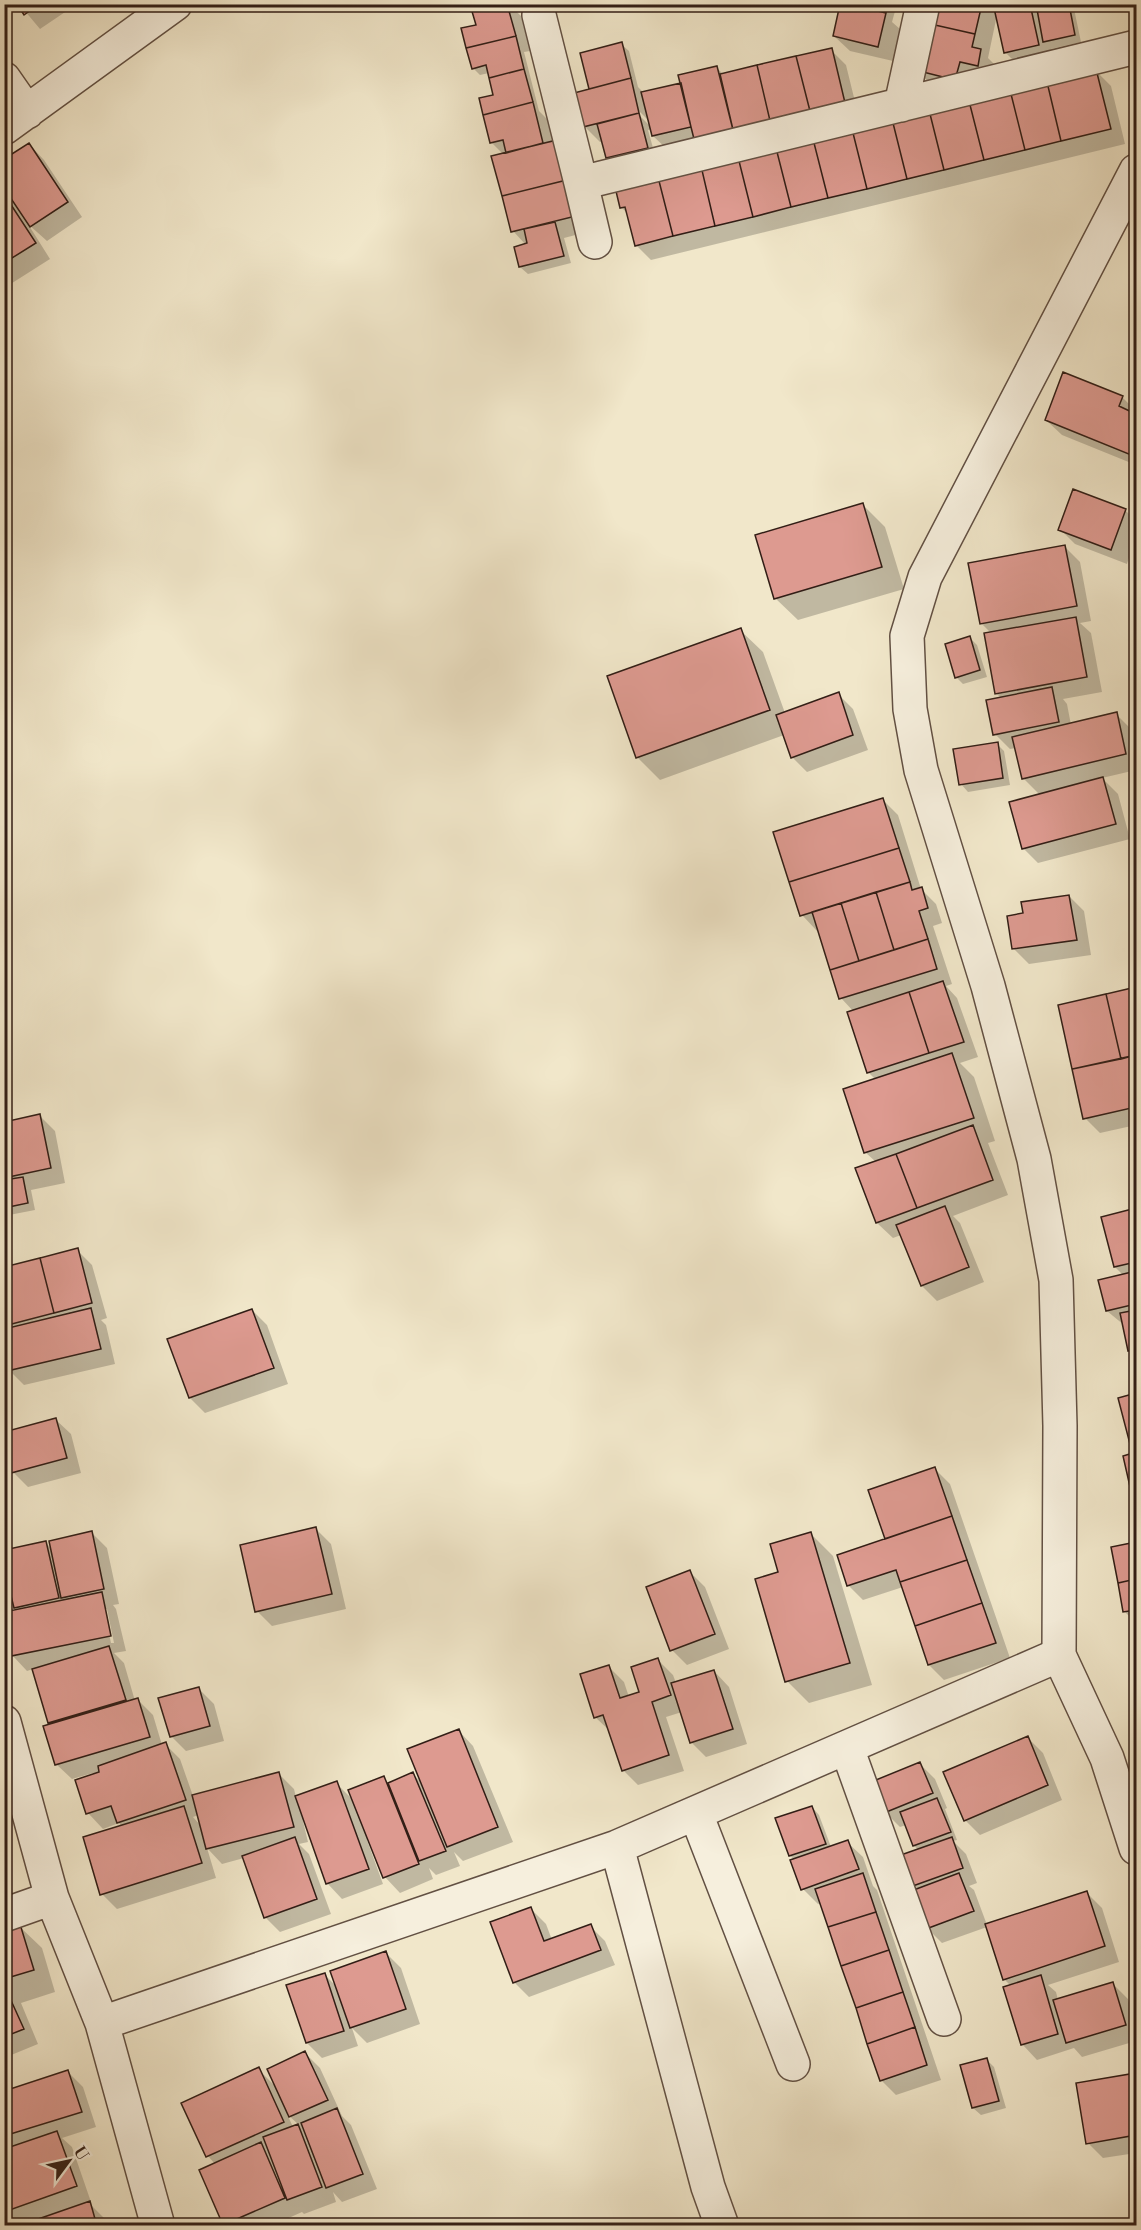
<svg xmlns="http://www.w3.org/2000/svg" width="1141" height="2230" viewBox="0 0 1141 2230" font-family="'Libre Bodoni',serif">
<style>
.shadow{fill:#0003;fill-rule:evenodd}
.building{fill:#dd9a90;stroke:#321e16;stroke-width:1.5}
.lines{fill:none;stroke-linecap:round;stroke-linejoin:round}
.minor-casing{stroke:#625043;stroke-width:36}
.tertiary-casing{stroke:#625043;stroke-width:36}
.minor{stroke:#f6efdd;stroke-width:33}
.tertiary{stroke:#f6efdd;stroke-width:33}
</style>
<rect width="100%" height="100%" fill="#f1e7ca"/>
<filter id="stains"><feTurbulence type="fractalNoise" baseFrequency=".00333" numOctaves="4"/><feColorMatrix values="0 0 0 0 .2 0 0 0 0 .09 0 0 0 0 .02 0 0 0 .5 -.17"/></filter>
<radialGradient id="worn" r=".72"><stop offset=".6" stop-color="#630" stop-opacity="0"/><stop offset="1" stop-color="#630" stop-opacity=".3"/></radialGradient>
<!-- shadow -->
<path class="shadow" d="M19,4H77L40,29Z
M492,4H509L521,16L530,51L524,52L539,111L547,119L553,142L591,231L564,238L571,263L528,274L520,267L516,248L526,245L513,231L504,155L491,142L495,96L489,73L480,75L473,68L477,26Z
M841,4H897L892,22L900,29L893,61L850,51L834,36Z
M931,4H1000L999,9L1031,4L1039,13L1037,4H1073L1081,42L1051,49L1053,60L1020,67L1005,52L997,15L988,58L996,66L932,85L916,70Z
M621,44L629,51L638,87L644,93L682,84L717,68L724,75L831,50L846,65L860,122L669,151L653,136L652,129L648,130L655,155L615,165L608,158L603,141L600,142L584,126L591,90L582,54ZM635,107L655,127L653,129L633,109Z
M1096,71L1111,86L1125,144L651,260L636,245L629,215L621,207Z
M29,144L44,160L82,217L47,241L28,224L50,259L9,285L4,281V161Z
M1122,397L1136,411V465L1062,435L1046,420Z
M863,505L885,527L904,589L798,620L775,598Z
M1125,510L1136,521V536L1127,564L1075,544L1060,529Z
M1064,546L1080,562L1091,621L1080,623L1091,633L1102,692L1063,699L1067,704L1071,725L1116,714L1131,729L1136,751V770L1102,778L1118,794L1130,839L1038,863L1023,848L1040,795L1023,778L1016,748L1010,749L995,734L1001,698L996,693L991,633L982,624Z
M740,630L763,652L785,713L838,694L853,709L868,750L807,772L792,757L784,735L660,780L637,757Z
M970,638L977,645L987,677L963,684L956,677Z
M997,744L1004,751L1010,785L968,792L961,784Z
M883,800L898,815L921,889L936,904L942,923L933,926L952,984L946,986L957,998L978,1057L960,1063L974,1077L995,1141L988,1143L1008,1195L953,1216L960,1223L984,1282L937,1301L922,1286L901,1235L893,1238L877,1223L857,1169L876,1162L866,1153L845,1090L876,1080L868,1072L854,1012L841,998L819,930L817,931L802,915Z
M1069,896L1084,911L1091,955L1029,964L1013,948L1025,915Z
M1136,989V1125L1100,1133L1085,1118L1060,1006Z
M40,1116L55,1131L65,1183L31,1190L35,1210L4,1216V1123Z
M1136,1209V1358L1129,1350L1124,1325L1107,1311L1124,1276L1115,1267L1103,1218Z
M77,1250L92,1265L107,1318L101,1320L106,1325L115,1364L24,1385L9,1370L4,1352V1268Z
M252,1310L267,1325L288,1384L205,1413L190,1398L169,1339Z
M1136,1395V1451L1133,1447L1120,1399Z
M55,1419L71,1434L81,1473L28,1487L13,1472Z
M1136,1454V1501L1125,1457Z
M935,1469L950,1484L1010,1658L944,1680L929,1665L903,1587L863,1600L848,1585L886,1540Z
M316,1529L331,1544L346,1609L272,1626L257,1611Z
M92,1533L107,1548L119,1604L113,1605L116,1609L126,1651L114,1653L124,1663L135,1701L138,1700L153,1715L162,1745L165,1744L180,1759L193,1796L279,1774L294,1789L296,1797L336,1783L353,1800L383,1778L389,1784L413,1774L423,1784L458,1730L473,1746L513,1842L463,1861L454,1852L460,1866L436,1875L429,1868L433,1879L400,1893L385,1877L369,1839L367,1840L383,1884L342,1899L327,1883L305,1820L303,1821L308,1842L299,1844L309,1854L331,1914L280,1932L265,1917L244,1858L222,1864L207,1848L216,1878L117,1909L102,1894L122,1827L119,1823L103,1829L88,1813L93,1773L72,1779L56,1764L52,1725L49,1723L33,1669L27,1671L12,1655L19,1611L15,1608L46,1543L53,1550ZM104,1609H107L114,1643H111ZM198,1815L201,1826L193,1817Z
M811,1534L833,1556L872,1685L809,1703L787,1681L780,1573Z
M1136,1544V1623L1125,1612L1113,1548Z
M690,1572L705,1587L729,1649L687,1665L672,1650Z
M658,1660L673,1675L676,1683L714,1671L729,1687L747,1744L706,1757L691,1742L682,1712L666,1717L684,1771L638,1785L623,1770L611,1732L595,1717L609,1667L624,1682L629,1697L641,1693Z
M199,1689L214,1704L224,1741L186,1751L171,1736Z
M1028,1738L1043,1753L1062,1800L980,1835L965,1820Z
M920,1764L935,1779L947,1808L945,1809L957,1840L953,1841L966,1854L977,1883L969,1886L974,1890L987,1925L1087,1893L1102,1908L1119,1962L1048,1985L1056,1992L1058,2000L1113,1984L1128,1999L1136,2027V2041L1082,2057L1074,2048L1037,2060L1022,2044L1011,1986L1004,1979L987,1927L942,1943L927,1928L911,1886L919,1850L914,1846L906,1825L900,1827L885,1812Z
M812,1807L819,1815L831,1847L847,1842L863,1857L873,1886L877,1890L941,2080L896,2095L881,2080L821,1903L818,1904L803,1889L795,1860L790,1856L777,1819Z
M530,1908L546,1924L552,1940L590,1926L605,1941L615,1965L529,1997L514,1982Z
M19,1926L42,1948L55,1992L21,2003L38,2044L4,2058V1930Z
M386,1953L401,1968L420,2024L367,2043L352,2028L358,2046L322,2058L307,2043L324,1974L338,1988Z
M305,2053L320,2068L342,2116L351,2125L377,2189L342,2202L333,2192L336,2202L304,2214L302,2212L271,2226H225L215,2164L208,2156L258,2069L276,2087ZM287,2114L299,2125L293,2127Z
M987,2060L994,2067L1006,2108L981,2115L973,2108Z
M68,2072L83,2087L96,2127L62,2138L72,2147L91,2202L89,2203L104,2218L107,2226H15L4,2215V2092Z
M1136,2075V2153L1103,2158L1088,2143L1078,2084Z"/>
<!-- building -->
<path class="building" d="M17,4H39L24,15Z
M486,4H507L516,36L466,48L461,28L476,25L471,8Z
M840,4H851L886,13L878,47L833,36Z
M851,4H888L886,13Z
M930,4H982L975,34L926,23Z
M1012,4H1030L1039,45L1004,53L994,8Z
M1036,4H1069L1075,35L1043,42Z
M926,23L975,34L972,47L981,49L978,66L960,62L955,80L915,70Z
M516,36L524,69L489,78L486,65L472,69L466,48Z
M622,42L631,78L589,89L580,53Z
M832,48L846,107L811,115L796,56Z
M796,56L811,115L771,125L757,65Z
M757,65L771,125L734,134L720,74Z
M717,66L734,134L695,143L678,75Z
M524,69L533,102L483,115L479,98L493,95L489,78Z
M1096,69L1111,129L1061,141L1047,82Z
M631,78L639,113L583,127L574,93Z
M1047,82L1061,141L1025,150L1010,90Z
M681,83L691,127L652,136L641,92Z
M1010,90L1025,150L984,160L969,101Z
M969,101L984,160L944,170L929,110Z
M533,102L543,143L506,153L503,140L490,143L483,115Z
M929,110L944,170L907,179L892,119Z
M639,113L648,148L606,158L597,124Z
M892,119L907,179L867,189L852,129Z
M852,129L867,189L828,198L813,139Z
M813,139L828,198L791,207L776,148Z
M557,140L567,180L502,196L491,156Z
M29,143L68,202L30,227L4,188V159Z
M776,148L791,207L753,217L738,157Z
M738,157L753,217L715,226L701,166Z
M701,166L715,226L673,236L658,177Z
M658,177L673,236L635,246L625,207L620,208L615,187Z
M567,180L576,216L511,232L502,196Z
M4,194L36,243L4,263Z
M555,222L564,256L519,267L514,247L527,243L524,229Z
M1063,372L1123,396L1119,406L1136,414V457L1045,420Z
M1073,489L1126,509L1111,550L1058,530Z
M863,503L882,567L774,599L755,535Z
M1065,545L1077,606L980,624L968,563Z
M1076,617L1087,677L995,694L984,633Z
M741,628L770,710L636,758L607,676Z
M970,636L980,670L955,678L945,644Z
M1052,687L1059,722L993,735L986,700Z
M839,692L853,735L791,758L776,715Z
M1117,712L1126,754L1022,779L1012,737Z
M998,742L1003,778L959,785L953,749Z
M1103,777L1116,824L1022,849L1009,802Z
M883,798L899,848L789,882L773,832Z
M899,848L910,882L800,916L789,882Z
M910,882L912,890L922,887L928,908L919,911L928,939L894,950L876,892Z
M876,892L894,950L859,961L841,903Z
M1069,895L1077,940L1012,949L1007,916L1023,913L1021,902Z
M841,903L859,961L830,970L812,912Z
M928,939L937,969L839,999L830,970Z
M943,981L964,1042L929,1053L909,992Z
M1136,987V1055L1121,1059L1106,994Z
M909,992L929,1053L867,1073L847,1012Z
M1106,994L1121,1059L1072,1069L1058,1005Z
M952,1053L974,1118L864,1153L843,1089Z
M1136,1055V1107L1083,1119L1072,1069Z
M40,1114L51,1168L4,1178V1122Z
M973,1125L993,1180L917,1208L896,1154Z
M896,1154L917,1208L876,1223L855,1168Z
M23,1177L28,1203L4,1208V1180Z
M945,1206L969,1267L921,1286L896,1225Z
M1136,1208V1262L1114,1267L1101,1217Z
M78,1248L92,1303L54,1313L40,1258Z
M40,1258L54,1313L4,1326V1267Z
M1136,1271V1304L1106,1311L1098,1280Z
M91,1308L101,1349L7,1371L4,1359V1329Z
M252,1309L274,1368L189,1398L167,1339Z
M1136,1310V1349L1128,1351L1120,1313Z
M1136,1393V1447L1131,1448L1118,1398Z
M56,1418L67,1458L11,1473L4,1449V1432Z
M1136,1452V1499L1133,1500L1123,1456Z
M935,1467L952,1516L885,1539L868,1490Z
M952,1516L967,1560L900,1582L896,1570L847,1586L837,1555Z
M316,1527L332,1594L255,1612L240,1545Z
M92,1531L104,1589L61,1598L49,1541Z
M811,1532L850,1663L785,1682L755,1579L778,1572L770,1544Z
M46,1541L59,1598L14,1608L4,1567V1550Z
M1136,1542V1579L1118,1583L1111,1547Z
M967,1560L982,1603L915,1626L900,1582Z
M690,1570L715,1634L670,1651L646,1587Z
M1136,1579V1610L1123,1612L1118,1583Z
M102,1592L111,1636L11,1656L4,1626V1612Z
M982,1603L996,1643L928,1665L915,1626Z
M109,1646L126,1700L48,1723L32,1669Z
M658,1658L671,1695L652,1702L669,1755L622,1771L603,1715L594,1718L580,1674L609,1665L620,1698L639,1692L631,1667Z
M714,1670L733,1729L690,1743L671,1683Z
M199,1687L210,1726L170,1737L158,1698Z
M138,1698L150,1737L55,1765L43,1726Z
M459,1729L498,1827L447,1847L407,1749Z
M1028,1736L1048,1785L964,1821L943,1772Z
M166,1742L186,1800L117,1823L111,1806L86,1814L75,1780L99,1772L98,1766Z
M920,1762L933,1793L884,1813L871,1782Z
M279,1772L294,1827L206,1849L192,1795Z
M413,1772L446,1851L419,1861L388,1783Z
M384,1776L419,1864L383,1878L348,1790Z
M337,1781L369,1869L326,1884L295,1796Z
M937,1798L951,1832L913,1846L900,1812Z
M184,1806L202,1863L100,1895L83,1837Z
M812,1806L826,1844L789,1856L775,1818Z
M295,1837L317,1899L264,1918L242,1856Z
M952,1837L963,1868L910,1887L898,1856Z
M848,1840L859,1869L801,1890L790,1860Z
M863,1873L876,1912L828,1927L815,1889Z
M959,1873L974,1911L926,1929L911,1891Z
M1087,1891L1105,1946L1003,1980L985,1924Z
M531,1907L544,1941L591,1924L601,1950L513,1983L490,1922Z
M876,1912L889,1950L841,1966L828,1927Z
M20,1924L34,1970L4,1979V1929Z
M889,1950L903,1992L856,2008L841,1966Z
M386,1951L406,2009L350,2028L330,1971Z
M325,1973L344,2031L306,2043L286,1985Z
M1041,1975L1058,2034L1021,2045L1003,1987Z
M1113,1982L1126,2025L1066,2043L1053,2000Z
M4,1985L24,2029L4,2037Z
M903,1992L915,2027L867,2044L856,2008Z
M915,2027L927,2065L880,2081L867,2044Z
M305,2051L328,2100L289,2117L267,2069Z
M987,2058L999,2101L972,2108L960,2065Z
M259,2067L284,2122L206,2157L181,2103Z
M68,2070L82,2112L4,2136V2091Z
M1136,2073V2135L1086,2144L1076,2083Z
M337,2108L363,2174L326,2188L301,2123Z
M298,2124L322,2187L287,2200L263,2137Z
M57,2131L77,2186L4,2212V2149Z
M261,2142L285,2198L223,2225L199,2170Z
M90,2201L97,2226H18Z"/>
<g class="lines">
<!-- minor casing -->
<g class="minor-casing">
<path id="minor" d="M539,15L581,183L1136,47
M4,79L27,112
M901,105L923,4
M4,128L175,4
M581,183L595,242
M4,1722L52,1898L102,2023L158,2226
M847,1748L944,2019
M696,1814L793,2064
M617,1847L708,2187L722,2226
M4,1915L52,1898
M102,2023L617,1847L1059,1655"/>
</g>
<!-- tertiary casing -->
<g class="tertiary-casing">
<path id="tertiary" d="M1136,171L925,577L907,636L910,709L921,770L988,986L1034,1159L1056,1280L1060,1426L1059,1655L1107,1758L1136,1848"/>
</g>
<!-- minor -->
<use href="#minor" class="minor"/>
<!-- tertiary -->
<use href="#tertiary" class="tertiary"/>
</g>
<!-- margin -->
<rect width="1141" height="2230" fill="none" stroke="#f1e7ca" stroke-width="24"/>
<rect x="6" y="6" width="1129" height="2218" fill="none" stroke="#321e16" stroke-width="3"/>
<rect x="12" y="12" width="1117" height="2206" fill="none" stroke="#321e16" stroke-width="1.5"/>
<!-- north arrow -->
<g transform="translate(69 2161) rotate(57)" stroke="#f6efdd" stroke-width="4.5" paint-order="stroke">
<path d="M0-4.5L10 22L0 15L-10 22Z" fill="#321e16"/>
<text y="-9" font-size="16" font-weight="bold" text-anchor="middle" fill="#321e16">U</text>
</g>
<rect width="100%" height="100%" filter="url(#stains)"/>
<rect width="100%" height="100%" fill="url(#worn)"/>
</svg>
